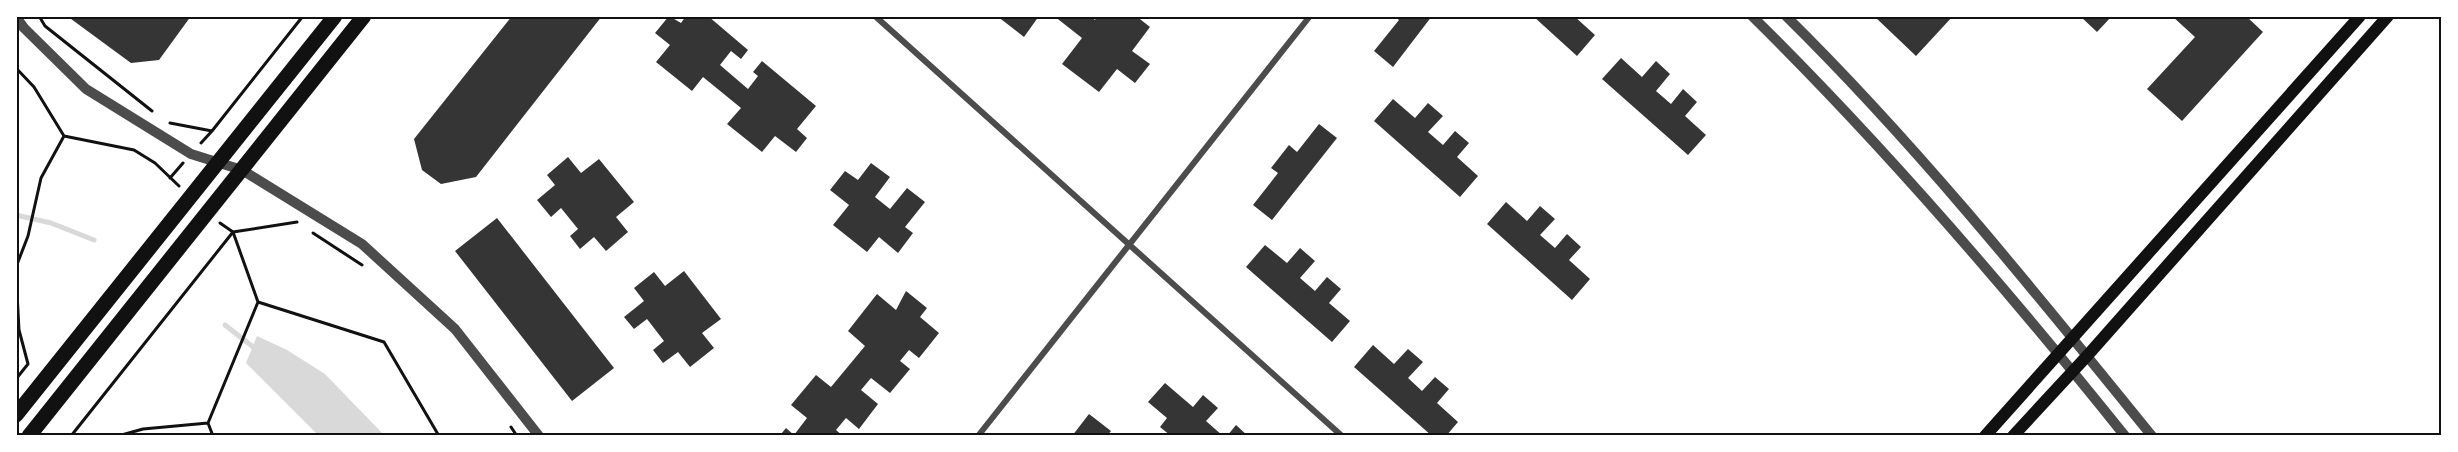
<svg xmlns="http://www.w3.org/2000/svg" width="2458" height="452" viewBox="0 0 2458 452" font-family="'Exo 2',sans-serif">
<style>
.water{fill:#d9d9d9}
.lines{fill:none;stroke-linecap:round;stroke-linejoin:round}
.stream{stroke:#d9d9d9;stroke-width:5}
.building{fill:#353535}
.path{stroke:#111;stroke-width:3}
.minor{stroke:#4c4c4c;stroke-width:6}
.tertiary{stroke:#4c4c4c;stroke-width:10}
.secondary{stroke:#111;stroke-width:12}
.primary{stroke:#111;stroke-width:15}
.neatline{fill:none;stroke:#111;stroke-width:2}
</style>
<rect width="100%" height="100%" fill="#fff"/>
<!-- water -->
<path class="water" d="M257,336L287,350L325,374L384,435H318L246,363Z"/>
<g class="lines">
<!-- stream -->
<path class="stream" d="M16,215L51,223L94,240
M225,325L257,350"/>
</g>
<!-- building -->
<path class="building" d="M67,16H191L159,60L131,63Z
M512,16H602L476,177L441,184L422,170L414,139Z
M669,16L681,23L686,16H708L748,50L741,59L731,51L720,65L748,89L758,76L753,72L762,61L816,106L797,129L807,138L796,152L775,136L762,152L727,124L741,108L703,77L692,91L656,62L670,45L655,33Z
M997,16H1039L1024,37Z
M1054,16H1090L1095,20L1097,16H1136L1150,27L1132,51L1150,64L1135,83L1117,69L1099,92L1062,64L1082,38Z
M1394,16H1432L1393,67L1374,51L1399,20Z
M1533,16H1574L1595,35L1577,56Z
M1874,16H1953L1916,56Z
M2080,16H2112L2097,32Z
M2172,16H2246L2263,32L2182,121L2147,89L2195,37Z
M1621,58L1642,77L1656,61L1670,74L1656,91L1671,104L1683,89L1697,102L1685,116L1706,135L1688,155L1602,79Z
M1393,99L1415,118L1428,103L1443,116L1428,132L1443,145L1455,131L1469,143L1457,157L1478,176L1460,197L1374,121Z
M1319,124L1337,138L1272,220L1253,205L1278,173L1271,168L1289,145L1297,152Z
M568,157L581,173L599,159L634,202L616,217L628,232L606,251L594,237L580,249L570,236L578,229L561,208L551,217L537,200L555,185L547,175Z
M871,163L890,177L875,197L890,209L907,188L925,202L905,227L913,233L898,253L879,237L867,252L833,225L849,205L830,190L845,171L858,180Z
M1506,202L1527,221L1540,206L1555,219L1540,235L1555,248L1567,234L1581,247L1569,260L1590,279L1572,300L1487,224Z
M497,218L614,368L572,401L455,251Z
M1265,245L1287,263L1300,248L1315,261L1300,278L1315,291L1327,277L1341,289L1329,303L1350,321L1332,342L1246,267Z
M684,271L721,319L702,333L714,348L690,367L678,352L663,363L653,350L664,341L647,319L634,329L624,317L644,301L634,288L654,272L665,286Z
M906,291L927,308L920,317L939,333L919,358L909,350L900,361L910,369L890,393L871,378L861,390L878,404L859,429L846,418L836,430L843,436H783L781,434L786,428L794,435L807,418L791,405L816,375L831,387L865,346L848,331L877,294L896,310Z
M1373,345L1394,364L1408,349L1423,362L1408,378L1422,391L1435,377L1449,389L1437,403L1458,422L1446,436H1432L1354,367Z
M1165,383L1193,407L1203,395L1218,408L1206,421L1223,436H1171L1160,427L1167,418L1148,402Z
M1089,414L1111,431L1107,436H1072Z
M1236,425L1248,436H1227Z"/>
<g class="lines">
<!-- path -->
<path class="path" d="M39,16L45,26L152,111
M16,68L34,87L64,136L134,150L155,163L179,186
M170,123L212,131L201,143
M212,131L303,16
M170,178L183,163
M220,223L233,232L258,302L384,342L439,436
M313,233L362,265
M16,267L28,236L41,178L64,136
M16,274L19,330L28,364L16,379
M511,427L517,436
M71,436L233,232L297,222
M118,436L143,429L208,423
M213,436L208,423L258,302"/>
<!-- minor -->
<path class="minor" d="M875,16L1342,436
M978,436L1310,16"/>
<!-- tertiary -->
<path class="tertiary" d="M1752,16C1885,147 2008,290 2125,436
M1786,16C1918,146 2035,292 2152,436
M16,17L24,28L86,89L191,154L242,170L362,244L455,329L539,436"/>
<!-- secondary -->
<path class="secondary" d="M1985,436L2360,16
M2013,436L2087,356L2388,16"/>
<!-- primary -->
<path class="primary" d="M16,415L335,16
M29,436L364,16"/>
</g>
<!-- border -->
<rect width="2458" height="452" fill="none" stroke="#ffffff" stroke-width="36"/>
<rect x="18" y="18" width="2422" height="416" class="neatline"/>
</svg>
